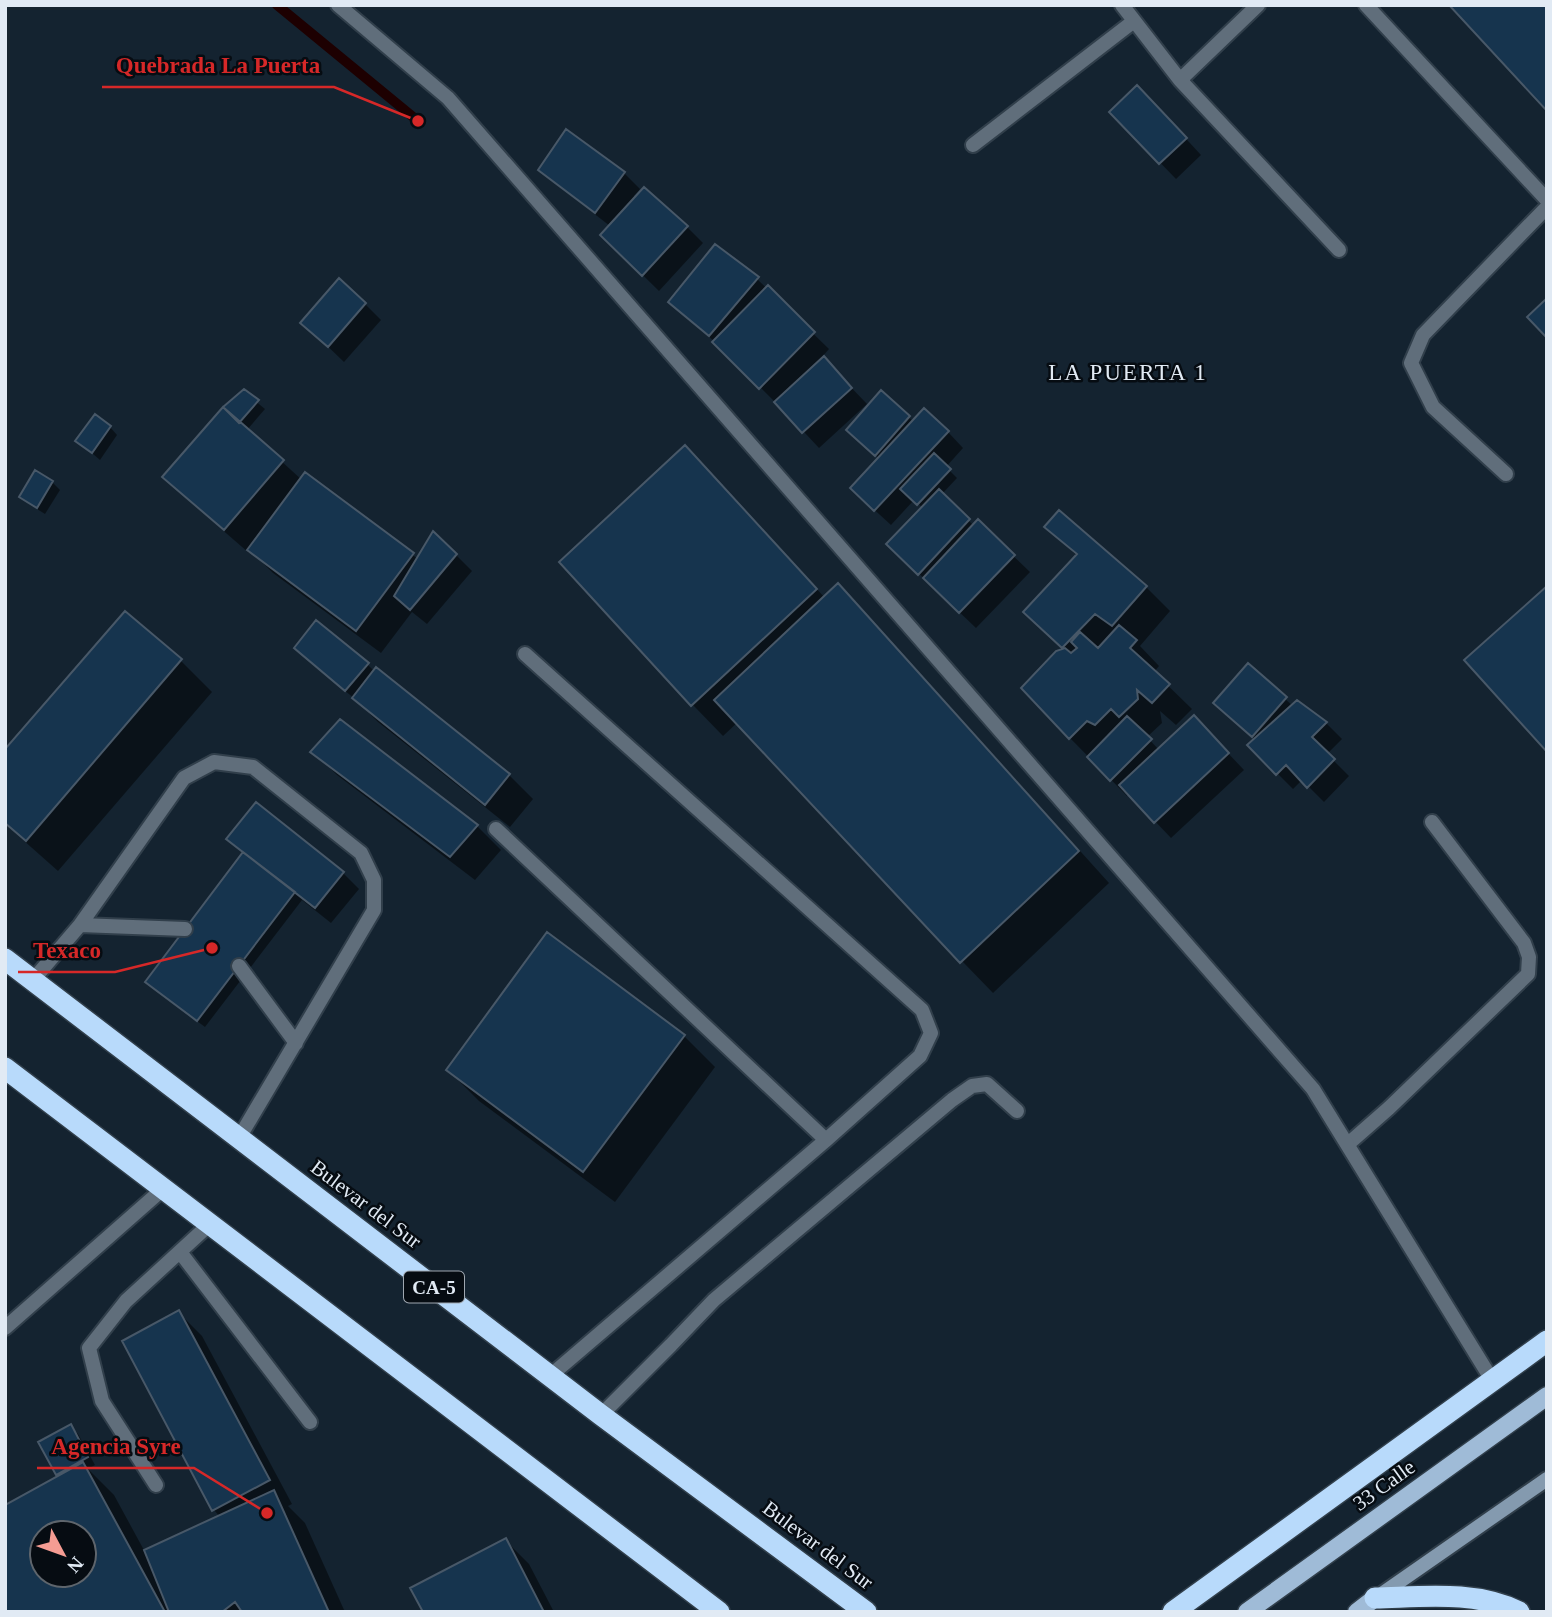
<svg xmlns="http://www.w3.org/2000/svg" width="1552" height="1617" viewBox="0 0 1552 1617" font-family="'Times New Roman',serif">
<style>
.shadow{fill:#0007;fill-rule:evenodd}
.lines{fill:none;stroke-linecap:round;stroke-linejoin:round}
.stream{stroke:#1d0001;stroke-width:10}
.building{fill:#16344e;stroke:#485868;stroke-width:2;fill-rule:evenodd}
.lane-casing{stroke:#313f4b;stroke-width:18}
.street-casing{stroke:#313f4b;stroke-width:18}
.secondary-casing{stroke:#313f4b;stroke-width:18}
.primary-casing{stroke:#313f4b;stroke-width:21}
.highway-casing{stroke:#313f4b;stroke-width:24}
.lane{stroke:#606e7b;stroke-width:14}
.street{stroke:#606e7b;stroke-width:14}
.secondary{stroke:#849aaf;stroke-width:14}
.primary{stroke:#9fbbd7;stroke-width:18}
.highway{stroke:#b8dafb;stroke-width:21}
.labels{text-anchor:middle;dominant-baseline:central;stroke-width:5;stroke-linejoin:round;paint-order:stroke}
.shield{fill:#060c12;stroke:#9fa7b0;stroke-width:2}
.shield-label{font-size:19px;font-weight:bold;fill:#e1eaf4}
.street-label{font-size:21px;fill:#e1eaf4;stroke:#060c12}
.neighbourhood-label{font-size:23px;letter-spacing:2px;fill:#e1eaf4;stroke:#060c12}
.leader{fill:none;stroke:#d62828;stroke-width:2.5}
.callout-dot{fill:#d62828;stroke:#060c12;stroke-width:2.5}
.callout-label{font-size:23px;text-anchor:middle;font-weight:bold;fill:#d62828;stroke:#060c12;stroke-width:5;stroke-linejoin:round;paint-order:stroke}
</style>
<rect width="100%" height="100%" fill="#142330"/>
<!-- shadow -->
<path class="shadow" d="M1153,103L1201,155L1176,179L1111,112Z
M541,170L624,173L640,189L634,196L687,227L703,243L659,291L602,235L610,226L557,185Z
M757,279L829,349L822,357L867,404L819,448L776,402V403L714,341L686,318L670,302Z
M365,304L381,320L344,362L319,338Z
M244,392L265,409L247,430L302,480L306,475L418,559L456,555L472,571L427,624L412,612L381,653L273,573L251,551L249,553L189,501L165,477Z
M881,393L914,422L948,432L963,448L946,467L957,478L942,494L974,526L978,522L1030,572L976,628L888,544L923,508L914,500L891,525L868,504L880,459L864,445Z
M110,427L117,435L100,460L78,441Z
M716,479L825,598L838,586L869,617L1109,883L993,993L962,961L738,722L723,736L692,704Z
M52,482L60,490L45,514L29,504L21,496Z
M1059,513L1146,587L1170,611L1140,646L1159,666L1154,672L1192,709L1176,725L1160,711L1162,723L1147,737L1159,750L1209,733L1244,770L1171,838L1129,794L1127,796L1070,738L1024,688L1065,650L1026,612L1077,556L1047,527Z
M125,613L181,661L212,692L58,871L5,824V752Z
M296,648L367,664L375,672L509,775L533,799L510,827L378,722L355,699L312,664Z
M1248,666L1293,706L1297,702L1326,723L1342,739L1327,754L1349,776L1324,802L1302,780L1293,789L1250,746L1255,740L1231,718Z
M313,751L477,826L501,850L475,880L337,775Z
M229,839L343,873L359,889L331,923L302,900L205,1027L155,990L147,982L244,854Z
M684,1036L715,1067L615,1202L479,1101L448,1070Z
M178,1312L202,1336L292,1504L288,1506L305,1523L345,1612H5L59,1476L57,1474L70,1426L78,1434L95,1465L88,1469L114,1495L145,1552L220,1517L214,1510ZM42,1533H84V1575H42Z
M505,1540L529,1564L554,1612H425Z"/>
<g class="lines">
<!-- stream -->
<path class="stream" d="M277,5L418,121"/>
</g>
<!-- building -->
<path class="building" d="M1449,5H1547V111Z
M1137,85L1187,138L1159,164L1109,112Z
M566,129L625,172L595,213L538,170Z
M644,187L688,226L642,276L600,235Z
M715,244L759,277L709,336L668,302Z
M339,278L366,303L328,347L300,323Z
M768,285L815,332L759,389L712,342Z
M1547,298V338L1527,317Z
M824,356L852,388L802,433L774,402Z
M244,389L259,400L239,423L223,407Z
M881,390L910,416L875,456L846,430Z
M223,407L284,460L224,530L162,477Z
M924,408L949,431L874,511L850,488Z
M95,414L111,426L92,453L75,441Z
M685,445L817,589L691,706L559,562Z
M934,453L951,469L917,505L900,489Z
M35,470L53,481L37,508L19,497Z
M305,472L414,553L356,631L247,550Z
M939,489L970,519L918,575L886,544Z
M1059,510L1147,586L1112,626L1095,614L1062,648L1023,612L1077,554L1044,527Z
M978,519L1015,555L959,613L923,578Z
M433,531L457,554L410,610L394,596Z
M838,583L1079,851L960,963L714,700Z
M1547,586V752L1464,660Z
M125,611L182,659L26,841L5,823V749Z
M316,620L369,663L345,691L294,648Z
M1119,625L1137,640L1130,648L1170,684L1152,703L1137,690L1138,699L1119,717L1111,709L1095,725L1087,721L1069,739L1021,688L1056,651L1065,648L1071,653L1077,648L1071,642L1080,632L1098,648Z
M1248,663L1287,697L1252,737L1213,703Z
M376,667L510,774L485,805L352,698Z
M1297,700L1327,722L1312,737L1335,759L1307,788L1286,765L1276,775L1247,745Z
M1194,715L1229,753L1154,823L1119,785Z
M1127,716L1152,739L1110,781L1087,757Z
M340,719L478,825L450,857L310,752Z
M256,802L344,872L315,908L226,839Z
M243,852L295,892L197,1021L145,982Z
M547,932L685,1035L583,1172L446,1070Z
M179,1310L270,1480L212,1511L122,1341Z
M71,1424L88,1457L56,1475L38,1442Z
M83,1462L165,1612H5V1505ZM42,1533H84V1575H42Z
M274,1490L329,1612H242L235,1602L222,1612H169L144,1550Z
M506,1538L544,1612H423L410,1588Z"/>
<g class="lines">
<!-- lane casing -->
<g class="lane-casing">
<path id="lane" d="M1122,5L1180,80
M1258,5L1180,80L1339,250
M1366,5L1547,200
M973,145L1134,21
M1506,474L1433,407L1411,363L1423,335L1547,207
M525,654L922,1010L931,1033L920,1056L826,1140L550,1376
M496,829L826,1140
M80,925L185,929
M239,966L296,1043
M33,980L80,925L184,778L214,762L253,767L361,853L374,880V910L239,1138
M1348,1144L1389,1108L1528,974L1529,957L1524,943L1432,822
M180,1252L310,1422
M5,1328L164,1188
M601,1415L671,1345L714,1300L952,1100L972,1086L987,1084L1017,1111
M156,1485L102,1401L89,1348L126,1301L211,1223"/>
</g>
<!-- street casing -->
<g class="street-casing">
<path id="street" d="M338,5L448,98L1313,1089L1492,1380"/>
</g>
<!-- secondary casing -->
<g class="secondary-casing">
<path id="secondary" d="M1376,1598L1547,1479"/>
</g>
<!-- primary casing -->
<g class="primary-casing">
<path id="primary" d="M1247,1612L1547,1396
M1357,1612L1375,1598"/>
</g>
<!-- highway casing -->
<g class="highway-casing">
<path id="highway" d="M5,959L601,1415L866,1612
M5,1068L719,1612
M1375,1598C1422,1597 1475,1590 1519,1612
M1173,1612L1547,1341"/>
</g>
<!-- lane -->
<use href="#lane" class="lane"/>
<!-- street -->
<use href="#street" class="street"/>
<!-- secondary -->
<use href="#secondary" class="secondary"/>
<!-- primary -->
<use href="#primary" class="primary"/>
<!-- highway -->
<use href="#highway" class="highway"/>
</g>
<g class="labels">
<!-- shield labels -->
<rect class="shield" x="404" y="1271.5" width="60" height="31" rx="5"/>
<g class="shield-label">
<text x="434" y="1287">CA-5</text>
</g>
<!-- street labels -->
<g class="street-label">
<text transform="translate(366 1204) rotate(37)">Bulevar del Sur</text>
<text transform="translate(1384 1485) rotate(-36)">33 Calle</text>
<text transform="translate(818 1545) rotate(37)">Bulevar del Sur</text>
</g>
<!-- neighbourhood labels -->
<g class="neighbourhood-label">
<text x="1128" y="372">LA PUERTA 1</text>
</g>
</g>
<!-- callouts -->
<path class="leader" d="M418 121L334 87H102M212 948L115 972H18M267 1513L194 1468H37"/>
<g class="callout-dot">
<circle cx="418" cy="121" r="7"/>
<circle cx="212" cy="948" r="7"/>
<circle cx="267" cy="1513" r="7"/>
</g>
<g class="callout-label">
<text x="218" y="73">Quebrada La Puerta</text>
<text x="67" y="958">Texaco</text>
<text x="116" y="1454">Agencia Syre</text>
</g>
<!-- border -->
<rect width="1552" height="1617" fill="none" stroke="#e1eaf4" stroke-width="14"/>
<!-- north arrow -->
<g transform="translate(63 1554) rotate(131)"><circle r="33" fill="#060c12" stroke="#5e656c" stroke-width="2"/>
<path d="M0-5L12 26L0 18L-12 26Z" fill="#f59c93"/>
<text y="-10" font-size="19" font-weight="bold" text-anchor="middle" fill="#e1eaf4">N</text>
</g>
</svg>
